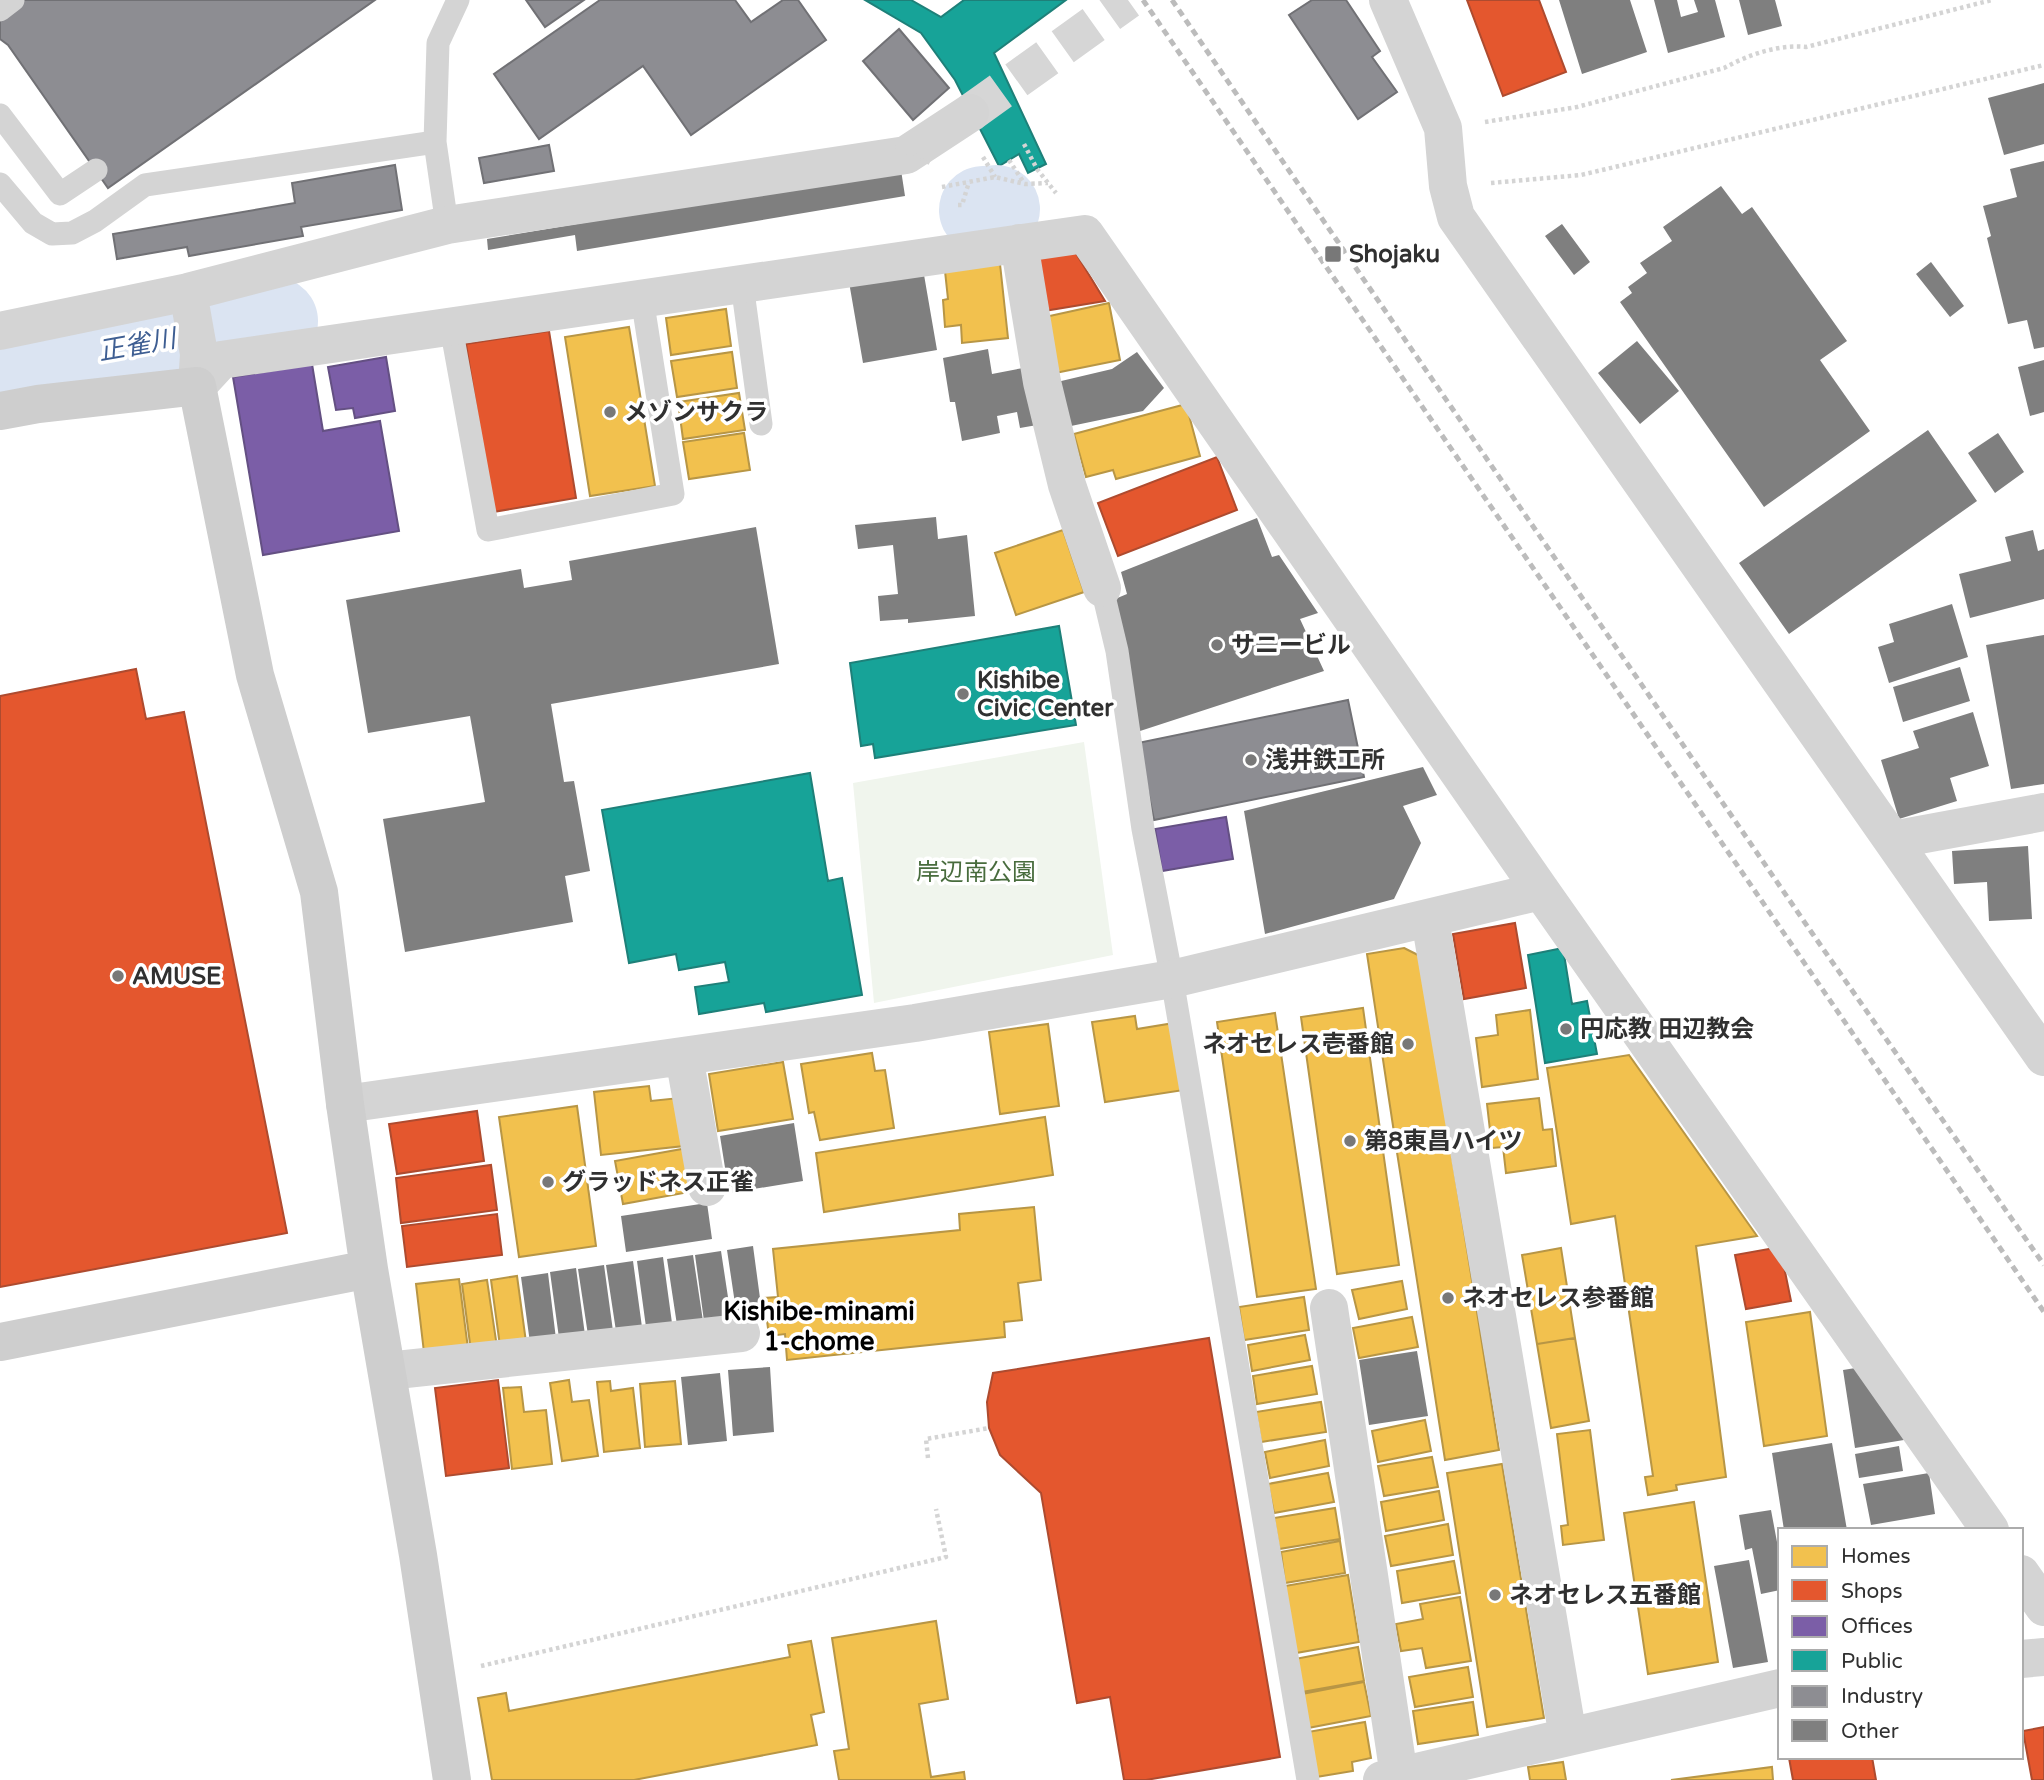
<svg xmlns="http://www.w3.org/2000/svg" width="2044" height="1780" viewBox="0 0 2044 1780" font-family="'Varela Round','Noto Sans JP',sans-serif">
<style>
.green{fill:#f0f5ed}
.homes{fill:#f2c14e;stroke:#b89645;stroke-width:2}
.shops{fill:#e4572e;stroke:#ae4b2f;stroke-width:2}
.offices{fill:#7b5ea7;stroke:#645083;stroke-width:2}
.public{fill:#17a398;stroke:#1e8079;stroke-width:2}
.industry{fill:#8d8d92;stroke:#717175;stroke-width:2}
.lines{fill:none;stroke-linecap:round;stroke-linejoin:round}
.river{stroke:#dbe4f2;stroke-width:88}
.building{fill:#7f7f7f}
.street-tunnel{stroke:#d6d6d6;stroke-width:38;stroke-dasharray:38 19;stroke-linecap:butt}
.path{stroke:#d4d4d4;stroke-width:4.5;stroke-dasharray:3.5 3.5;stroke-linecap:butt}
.lane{stroke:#d4d4d4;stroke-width:23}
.street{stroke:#d4d4d4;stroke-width:38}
.secondary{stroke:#cecece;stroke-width:38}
.rail{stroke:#bcbcbc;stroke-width:5;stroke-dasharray:7 5;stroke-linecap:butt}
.path-bridge{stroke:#d4d4d4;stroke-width:4.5;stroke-dasharray:3.5 3.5;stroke-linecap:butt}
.poi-dot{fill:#787878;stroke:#fff;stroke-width:2.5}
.labels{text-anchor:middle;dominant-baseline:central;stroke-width:7;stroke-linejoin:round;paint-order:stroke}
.poi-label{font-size:24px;font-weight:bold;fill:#303030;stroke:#fff;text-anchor:start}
.park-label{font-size:24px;fill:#486c3d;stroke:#fff}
.water-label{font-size:26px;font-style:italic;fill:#3e5e92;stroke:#fff}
.neighbourhood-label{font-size:26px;font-weight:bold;fill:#000;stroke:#fff}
</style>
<rect width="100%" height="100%" fill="#fff"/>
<!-- green -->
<path class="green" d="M1084,742L1113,955L874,1003L853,783Z"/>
<!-- homes -->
<path class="homes" d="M1000,264L1008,338L962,343L961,325L945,327L943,300L948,299L945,271Z
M1109,303L1120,360L1055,373L1045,317Z
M726,309L731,346L671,355L666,318Z
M629,327L655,486L590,496L565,337Z
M732,352L737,388L677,397L671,361Z
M739,393L745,430L683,439L678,402Z
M1186,404L1200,456L1116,479L1113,470L1086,477L1074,434Z
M744,433L750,470L689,479L683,442Z
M1063,530L1084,592L1016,615L995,553Z
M1404,948L1422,957L1450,1130L1395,1139L1367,954Z
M1363,1008L1399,1265L1337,1274L1301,1017Z
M1530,1010L1538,1079L1482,1087L1476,1038L1498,1035L1496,1015Z
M1275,1013L1316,1289L1257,1297L1217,1022Z
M1135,1016L1137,1029L1174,1023L1184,1090L1105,1102L1092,1022Z
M1048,1024L1059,1106L1000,1114L989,1032Z
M872,1053L875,1071L885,1070L894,1128L820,1140L814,1112L809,1113L801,1064Z
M1629,1055L1757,1236L1696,1246L1726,1477L1676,1485L1677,1490L1648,1495L1645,1477L1653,1476L1615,1216L1571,1224L1547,1068Z
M783,1062L793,1119L718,1131L709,1074Z
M649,1086L651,1101L679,1098L684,1146L601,1155L594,1092Z
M1539,1098L1543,1130L1552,1129L1556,1166L1506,1173L1503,1147L1492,1148L1487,1104Z
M577,1106L596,1246L519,1257L499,1117Z
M1045,1117L1053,1175L824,1212L816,1153Z
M1449,1136L1499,1450L1445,1460L1396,1146Z
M693,1147L700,1190L623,1204L615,1161Z
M1034,1207L1041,1280L1018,1283L1022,1320L1004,1322L1005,1337L787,1360L785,1334L769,1336L764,1298L778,1297L773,1249L960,1230L959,1214Z
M1561,1248L1575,1338L1537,1344L1522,1255Z
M517,1276L526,1342L500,1346L491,1280Z
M459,1279L469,1356L425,1361L416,1284Z
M487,1280L497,1347L471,1351L462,1284Z
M1402,1281L1407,1309L1359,1319L1352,1290Z
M1304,1297L1309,1330L1244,1340L1239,1307Z
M1810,1312L1827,1436L1764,1446L1746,1322Z
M1412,1317L1418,1347L1359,1358L1353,1328Z
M1305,1335L1310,1360L1252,1371L1248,1345Z
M1575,1338L1589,1421L1551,1428L1537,1344Z
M1312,1366L1317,1394L1257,1404L1253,1376Z
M569,1380L572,1402L589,1400L598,1456L562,1461L550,1383Z
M610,1381L611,1391L633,1388L640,1448L604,1452L597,1382Z
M675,1381L681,1444L645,1447L640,1384Z
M521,1387L524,1412L546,1410L552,1464L512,1469L503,1388Z
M1321,1402L1326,1432L1261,1442L1256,1412Z
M1425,1420L1431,1451L1378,1462L1372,1431Z
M1590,1430L1604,1540L1563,1545L1561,1526L1568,1525L1557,1434Z
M1325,1440L1329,1466L1270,1478L1265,1452Z
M1432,1457L1438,1487L1384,1496L1378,1466Z
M1502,1464L1544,1718L1487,1727L1447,1473Z
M1328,1473L1334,1502L1274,1513L1268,1484Z
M1439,1491L1444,1520L1386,1531L1381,1502Z
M1694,1502L1718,1662L1648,1674L1624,1513Z
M1335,1508L1340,1539L1279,1549L1274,1518Z
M1448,1524L1453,1555L1391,1566L1385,1536Z
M1340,1541L1345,1573L1285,1583L1281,1552Z
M1454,1561L1460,1593L1402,1603L1397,1571Z
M1348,1575L1359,1642L1296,1653L1285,1586Z
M1460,1597L1471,1661L1426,1668L1422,1648L1401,1651L1396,1624L1423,1619L1420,1604Z
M936,1621L948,1699L919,1704L931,1777L964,1772L965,1780H839L834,1751L849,1749L832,1638Z
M811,1641L824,1712L811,1715L817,1745L634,1780H492L478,1698L506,1693L509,1711L790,1657L788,1645Z
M1358,1647L1364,1681L1302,1692L1295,1659Z
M1468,1667L1473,1697L1415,1707L1409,1677Z
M1364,1682L1371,1716L1308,1728L1302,1694Z
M1473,1702L1478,1735L1418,1744L1413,1711Z
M1365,1722L1371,1758L1352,1762L1353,1771L1316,1777L1308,1732Z
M1563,1762L1566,1780H1530L1528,1767Z
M1772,1767L1773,1780H1671Z"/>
<!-- shops -->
<path class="shops" d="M1467,0H1539L1566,72L1503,96Z
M1074,250L1105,301L1044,311L1037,254Z
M549,331L576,498L493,512L466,344Z
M1217,457L1237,510L1118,556L1098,503Z
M136,669L146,719L184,712L287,1233L0,1287V696Z
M1515,923L1526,988L1464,999L1453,934Z
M477,1111L484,1161L397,1174L389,1124Z
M491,1165L497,1210L401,1223L396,1178Z
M497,1214L502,1255L407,1267L402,1226Z
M1780,1247L1791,1301L1746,1309L1735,1255Z
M1209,1338L1280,1757L1146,1780H1124L1110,1697L1077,1703L1041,1493L1000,1455L989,1428L987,1402L993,1373Z
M498,1380L509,1468L446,1476L435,1388Z
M2044,1727V1780H2032L2023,1731Z
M1872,1757L1876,1780H1793L1789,1758Z"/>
<!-- offices -->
<path class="offices" d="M386,357L395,411L355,418L353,408L336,410L328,367Z
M312,364L323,431L380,421L399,531L263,555L233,377Z
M1226,817L1233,859L1162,871L1155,829Z"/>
<!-- public -->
<path class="public" d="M865,0H911L941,17L964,0H1066L994,53L1046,164L1028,173L1019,154L999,166L955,80L921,33Z
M1059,626L1076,725L875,758L873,744L861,746L850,663Z
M810,773L828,881L842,878L862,995L766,1012L764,1003L699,1014L695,987L729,982L725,962L679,970L676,954L629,963L602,810Z
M1563,948L1572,1004L1587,1001L1597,1054L1545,1063L1528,955Z"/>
<!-- industry -->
<path class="industry" d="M0,0H375L108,188L8,45L0,39Z
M526,0H584L545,27Z
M600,0H735L751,22L783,0H798L826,40L691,135L643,66L539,139L494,74Z
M1312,0H1346L1380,51L1372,57L1397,92L1358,119L1289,15Z
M899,29L949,88L913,120L863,61Z
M549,145L554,171L484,183L479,158Z
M395,165L402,210L301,227L303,236L189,256L187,247L117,259L113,234L295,203L292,183Z
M1348,700L1364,777L1154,820L1138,743Z"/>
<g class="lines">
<!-- river -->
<path class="river" d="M983,210L996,209
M0,370L274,321"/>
</g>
<!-- building -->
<path class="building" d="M1559,0H1630L1647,52L1582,74Z
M1654,0H1677L1681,17L1698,12L1694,0H1715L1725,37L1668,53Z
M1739,0H1775L1782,26L1748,35Z
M2044,83V144L2004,155L1988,98Z
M2044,161V347L2034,349L2027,320L2008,324L1987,238L1991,236L1983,206L2017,197L2010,169Z
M901,170L905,196L577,251L575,235L488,250L487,239Z
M1721,186L1742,214L1752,207L1847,341L1820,360L1870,431L1764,507L1620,302L1632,293L1628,287L1647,273L1640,263L1672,241L1663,227Z
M1562,224L1590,262L1574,275L1545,236Z
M1931,262L1964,306L1950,317L1916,274Z
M923,269L937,350L863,363L849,282Z
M1637,341L1679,391L1640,424L1598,373Z
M988,349L992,374L1023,368L1037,425L1020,428L1017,412L997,416L1000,433L962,441L955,402H950L943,358Z
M1137,352L1164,388L1143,411L1071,426L1057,382L1112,369Z
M2044,360V412L2030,416L2018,367Z
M1928,430L1977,501L1789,634L1739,563Z
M1998,433L2024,472L1995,493L1968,453Z
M936,517L938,539L967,535L975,616L908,623V619L880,621L878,596L898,594L893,545L858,549L855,525Z
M1257,518L1272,557L1279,555L1318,613L1300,619L1324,671L1137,732L1115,599L1127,594L1121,572Z
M756,527L779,664L551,704L564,782L574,781L590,871L565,876L573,922L405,952L383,819L485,802L470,716L368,733L346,600L521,569L524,588L572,580L569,561Z
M2033,530L2038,551L2044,549V599L1970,618L1959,574L2011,561L2005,537Z
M1952,604L1968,657L1889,683L1878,647L1894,642L1889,624Z
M2044,635V784L2011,789L1986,645Z
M1960,667L1970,701L1903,722L1893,687Z
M1973,712L1989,766L1950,778L1957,801L1899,819L1881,760L1919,748L1913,731Z
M1423,767L1437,795L1403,806L1421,843L1394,899L1265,934L1244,811Z
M2028,846L2032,919L1989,921L1987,882L1954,884L1952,851Z
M794,1123L803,1181L729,1193L720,1136Z
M707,1203L712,1239L626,1252L621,1216Z
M753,1246L762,1313L737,1317L727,1250Z
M721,1251L731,1317L704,1321L695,1255Z
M693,1255L703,1321L677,1325L667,1259Z
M663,1257L672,1323L646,1327L637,1261Z
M633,1261L642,1327L616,1331L606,1265Z
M604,1265L613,1331L588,1335L578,1269Z
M576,1268L585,1335L559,1338L550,1272Z
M548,1273L556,1339L530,1343L521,1277Z
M1417,1351L1428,1416L1369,1425L1359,1360Z
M1868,1366L1910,1439L1855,1448L1843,1370Z
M770,1367L774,1432L733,1436L728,1370Z
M720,1373L727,1441L688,1445L681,1377Z
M1832,1443L1847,1530H1784L1772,1453Z
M1899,1446L1903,1471L1859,1478L1855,1454Z
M1929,1473L1935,1514L1871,1525L1863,1484Z
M1771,1510L1780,1558V1590L1761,1594L1752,1548L1745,1550L1739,1515Z
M1749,1560L1768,1662L1733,1668L1714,1566Z"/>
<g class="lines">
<!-- street-tunnel -->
<path class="street-tunnel" d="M970,113L1128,0"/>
<!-- path -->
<path class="path" d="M1485,122L1577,107L1724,68C1748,55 1778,44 1806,47L1992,0
M1024,144L1037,169L1056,193
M983,157L995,177
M1009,160L1024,183
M1491,183L1581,175L2044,65
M942,187L995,177L1025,184L1048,183
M958,205H962L969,182
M928,1458L926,1439L989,1428
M481,1666L946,1557L936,1509"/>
<!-- lane -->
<path class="lane" d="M0,10L13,0
M0,115L60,194L96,170
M0,184L33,223L52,234L72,233L95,221L145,185L435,142
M447,225L435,142L438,43L458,0
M742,284L761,424
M451,327L488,530L673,494L642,298
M1102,588L1117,651L1143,829L1172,979L1308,1780"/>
<!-- street -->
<path class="street" d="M1388,0L1443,128L1448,186L1456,217L2044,1057
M1019,243L1042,382L1067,485L1102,588
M188,292L199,354L197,386
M0,331L188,292L447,225L906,155L970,113
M197,386L221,360L1085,234L1541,891L1990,1530
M1892,840L2044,812
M1430,919L1568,1737
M684,1056L707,1187
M345,1104L915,1023L1172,979L1541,891
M1329,1308L1399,1776
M387,1371L741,1333
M2021,1574L2044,1607
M2021,1659L2044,1657
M1382,1780L1780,1688"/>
<!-- secondary -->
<path class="secondary" d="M0,411L38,404L197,386L255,675L319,892L345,1104L369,1269L418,1555L452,1780
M0,1342L369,1269"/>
<!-- rail -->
<path class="rail" d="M1143,0L2044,1312
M1172,0L1812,933L2044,1265"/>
<!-- path-bridge -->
<path class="path-bridge" d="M895,146L930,163"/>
</g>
<!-- markers -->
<g class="poi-dot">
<rect x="1324" y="245" width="18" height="18" rx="3.5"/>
<circle cx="610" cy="412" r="7"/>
<circle cx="1217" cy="645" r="7"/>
<circle cx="963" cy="694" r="7"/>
<circle cx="1251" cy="760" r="7"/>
<circle cx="118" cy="976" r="7"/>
<circle cx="1566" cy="1029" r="7"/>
<circle cx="1408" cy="1044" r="7"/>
<circle cx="1350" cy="1141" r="7"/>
<circle cx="548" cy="1182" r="7"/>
<circle cx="1448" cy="1298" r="7"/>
<circle cx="1495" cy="1595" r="7"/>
</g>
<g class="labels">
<!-- poi labels -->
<g class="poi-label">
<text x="1349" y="254">Shojaku</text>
<text x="624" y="412">メゾンサクラ</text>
<text x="1231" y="645">サニービル</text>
<text x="977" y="680">Kishibe<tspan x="977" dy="28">Civic Center</tspan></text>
<text x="1265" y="760">浅井鉄工所</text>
<text x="132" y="976">AMUSE</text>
<text x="1580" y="1029">円応教 田辺教会</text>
<text x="1394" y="1044" text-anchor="end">ネオセレス壱番館</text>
<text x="1364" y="1141">第8東昌ハイツ</text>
<text x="562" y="1182">グラッドネス正雀</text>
<text x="1462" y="1298">ネオセレス参番館</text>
<text x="1509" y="1595">ネオセレス五番館</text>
</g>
<!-- park labels -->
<g class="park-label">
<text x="976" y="872">岸辺南公園</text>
</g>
<!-- water labels -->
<g class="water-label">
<text transform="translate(137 345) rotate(-10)">正雀川</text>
</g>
<!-- neighbourhood labels -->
<g class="neighbourhood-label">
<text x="819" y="1311">Kishibe-minami<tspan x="819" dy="30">1-chome</tspan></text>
</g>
</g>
<!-- legend -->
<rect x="1778" y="1528" width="245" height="231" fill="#ffffff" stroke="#acacac" stroke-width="2"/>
<rect x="1792" y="1546" width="35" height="21" fill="#f2c14e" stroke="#acacac" stroke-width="2"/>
<text x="1841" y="1563" font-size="21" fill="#303030">Homes</text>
<rect x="1792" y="1580" width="35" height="21" fill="#e4572e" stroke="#acacac" stroke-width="2"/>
<text x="1841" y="1598" font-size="21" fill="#303030">Shops</text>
<rect x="1792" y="1616" width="35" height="21" fill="#7b5ea7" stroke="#acacac" stroke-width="2"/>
<text x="1841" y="1633" font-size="21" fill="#303030">Offices</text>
<rect x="1792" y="1650" width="35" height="21" fill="#17a398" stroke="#acacac" stroke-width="2"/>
<text x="1841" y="1668" font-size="21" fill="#303030">Public</text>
<rect x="1792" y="1686" width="35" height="21" fill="#8d8d92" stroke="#acacac" stroke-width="2"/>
<text x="1841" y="1703" font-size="21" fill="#303030">Industry</text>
<rect x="1792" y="1720" width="35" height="21" fill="#7f7f7f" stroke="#acacac" stroke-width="2"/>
<text x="1841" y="1738" font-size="21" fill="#303030">Other</text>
</svg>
